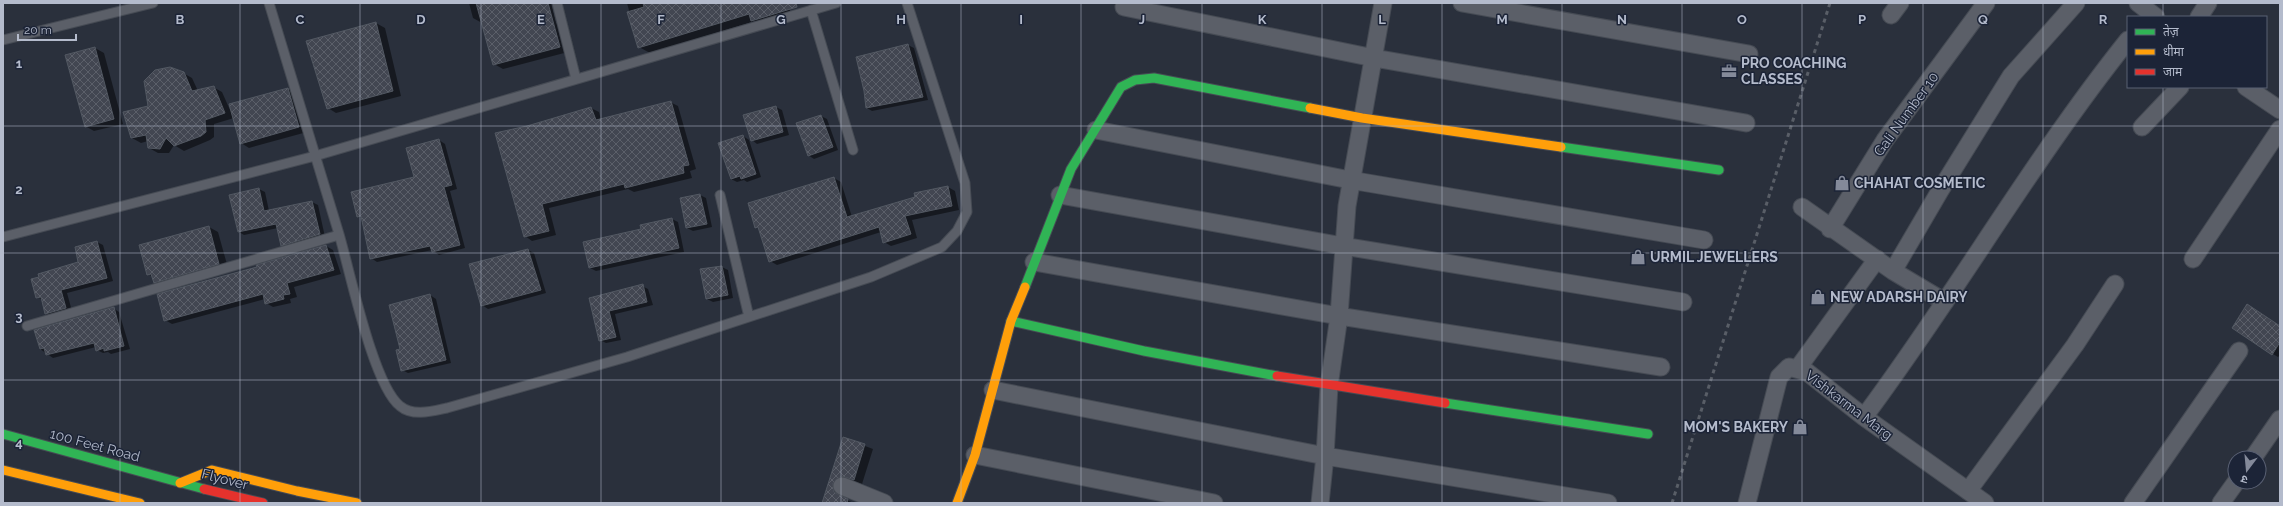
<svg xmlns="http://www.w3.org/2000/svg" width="2283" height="506" viewBox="0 0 2283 506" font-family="Raleway,'Noto Sans Devanagari',sans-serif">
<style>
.shadow{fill:#0007}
.building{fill:url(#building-cross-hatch);stroke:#525862}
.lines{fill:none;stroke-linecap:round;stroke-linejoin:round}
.lane-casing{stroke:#464b54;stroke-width:11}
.street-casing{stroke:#464b54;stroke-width:19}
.fast-casing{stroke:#464b54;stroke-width:11}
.slow-casing{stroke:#464b54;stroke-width:11}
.jam-casing{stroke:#464b54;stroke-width:11}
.lane{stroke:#5b5f68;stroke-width:9}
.street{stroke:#5b5f68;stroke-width:17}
.fast{stroke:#30b455;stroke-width:9}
.slow{stroke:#ff9f0a;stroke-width:9}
.jam{stroke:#e5322d;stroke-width:9}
.rail{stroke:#595e67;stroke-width:3;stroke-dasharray:4 4;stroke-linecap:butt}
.grid{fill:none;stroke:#b4bbcc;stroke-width:1;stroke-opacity:0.55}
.labels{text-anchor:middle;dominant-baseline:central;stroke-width:3;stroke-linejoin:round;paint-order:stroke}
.poi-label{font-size:14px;font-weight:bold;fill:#b4bbcc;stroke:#1c2437;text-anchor:start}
.street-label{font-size:14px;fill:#b4bbcc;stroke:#1c2437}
.grid-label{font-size:13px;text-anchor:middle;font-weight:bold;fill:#b4bbcc;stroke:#1c2437;stroke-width:3;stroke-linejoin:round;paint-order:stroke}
</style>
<defs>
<pattern id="building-cross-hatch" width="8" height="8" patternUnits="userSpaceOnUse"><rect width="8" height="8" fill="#424651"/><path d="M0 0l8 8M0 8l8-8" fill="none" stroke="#5b5f69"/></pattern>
</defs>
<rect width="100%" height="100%" fill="#2a303c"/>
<!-- shadow -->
<path class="shadow" d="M469,3H551L556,23L561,26L568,52L503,69L494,64L482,23L473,18Z
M627,3H788L792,18L763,26L755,21L650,53L639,47Z
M376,23L385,28L401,96L336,113L328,108Z
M908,45L914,48L928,100L872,111L867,108Z
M95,48L104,53L123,124L94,131L85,126Z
M183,73L192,78L198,91L213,87L222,92L230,110L288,89L297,94L307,132L249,148L241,143L234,118L214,124V137L210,140L184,151L174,145L169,153H158L149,148L148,141L141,143L132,138L124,113L150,107Z
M670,102L678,106L696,169L690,171L692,178L634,192L628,189L549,208L556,235L532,241L525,236L527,127L591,108L599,112L601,120Z
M776,107L782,110L789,135L757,144L752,140Z
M821,116L827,119L838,150L814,159L808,155Z
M743,136L749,140L761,177L747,182L744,180L737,182L731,179Z
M439,140L445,144L457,189L450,191L465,248L439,255L432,250L377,262L371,258L362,219L358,216L416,178Z
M834,178L841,182L852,217L948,187L955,191L959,210L912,220L917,238L891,246L884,242L881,232L777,265L770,261L760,229L756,227Z
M259,189L265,192L269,211L312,202L318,205L325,237L287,249L281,245L278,228L244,235L239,232Z
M700,195L706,198L712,227L693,231L687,228L681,199Z
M672,219L678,222L684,252L596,271L590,268L643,230Z
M209,227L218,232L228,268L163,287L155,282L153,277L148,274Z
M97,242L103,245L113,281L67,293L72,311L52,317L46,314L43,300L37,297L80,263Z
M326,246L333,250L341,274L294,287L297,297L290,299L291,303L273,307L266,303L265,299L172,324L165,320L258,268Z
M528,250L534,253L546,293L488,309L482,305Z
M722,267L728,270L733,298L713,302L707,299Z
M642,286L648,289L653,305L615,314L621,340L606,343L600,340L590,299Z
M430,295L436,299L451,363L408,373L402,370V350Z
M113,308L119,312L130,349L111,354L108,352L103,353L97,350L96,347L53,358L40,349Z
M2280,327V355L2278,357L2273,354Z
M844,438L873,449L862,484L849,480L840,487L842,497L853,503H823Z"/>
<!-- building -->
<path class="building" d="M476,3H548L560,47L493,65Z
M643,3H796L797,7L751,21L749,14L638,48L627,12L644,7Z
M376,22L393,91L327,109L306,41Z
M908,44L923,97L866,108L864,91L856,57Z
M95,47L114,119L85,127L65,55Z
M170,67L184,72L192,91L214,86L225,113L205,120L206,132L201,136L174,146L166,138L160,149L148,148L146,135L131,138L123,112L148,106L144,81L155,70Z
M288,88L299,127L240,144L229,104Z
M671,101L689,165L683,166L684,173L625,188L624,184L542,204L549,231L524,237L495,133L527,126L591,107L596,120Z
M776,106L783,132L751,141L743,115Z
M821,115L833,147L808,156L796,123Z
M743,135L756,174L741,179L740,176L731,179L718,143Z
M439,139L452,185L444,187L460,245L432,252L430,246L370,259L361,216L357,217L351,192L414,177L406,148Z
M834,177L847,217L915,197L914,193L948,186L952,206L905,216L911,234L883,243L879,227L769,262L758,227L755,228L748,203Z
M259,188L264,211L312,201L320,234L281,246L276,224L238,232L229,195Z
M700,194L707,224L686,228L680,198Z
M672,218L679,248L589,268L583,242L641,229L640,225Z
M209,226L219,264L154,283L151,274L147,275L139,245Z
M97,241L107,278L61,290L66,308L45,314L41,297L36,298L31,279L39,277L38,274L78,262L75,247Z
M326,245L334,270L287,283L290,294L283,295L284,299L265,304L263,294L164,321L157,294L257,267L256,265Z
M528,249L541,290L481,306L469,264Z
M722,266L728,295L706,299L700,269Z
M643,284L647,302L609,311L616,337L599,341L589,298Z
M430,294L446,360L401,371L396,350L400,349L389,305Z
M2247,304L2280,326V342L2272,355L2232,328Z
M114,307L124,346L104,351V348L96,351L94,343L46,355L44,348L40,349L34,330Z
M843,437L865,444L854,480L841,476L833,483L834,492L848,499L847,503H822Z"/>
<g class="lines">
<!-- lane casing -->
<g class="lane-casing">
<path id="lane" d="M269,3C292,80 316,157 339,234C350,271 373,385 400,406C413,417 433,411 447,408L627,357L871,277L942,247L957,231L967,212L965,183L907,3
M557,3L576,79
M811,10L853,150
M3,40L153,3
M720,195L749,317
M3,237L315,156L836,3
M27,326L339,235"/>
</g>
<!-- street casing -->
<g class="street-casing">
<path id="street" d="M1462,3L1749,54
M2138,3L2156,17
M1124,7L1374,58L1746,123
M1891,15L1900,3
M2199,17L2208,3
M2246,87L2280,110
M2142,127L2180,87
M1096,130L1350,180L1704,240
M1060,195L1343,246L1683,302
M1802,207L1893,271L1945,302
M1830,229L1885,140L1986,3
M2193,259L2280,129
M1034,262L1339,316L1661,367
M1893,271L1941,189L2011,76L2076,3
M1798,368L1877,259
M993,390L1325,456L1608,503
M1864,417C1956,294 2032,160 2128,40
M975,455L1214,503
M2253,458L2280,419
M842,486L884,503
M1968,491L2075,345L2115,284
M1320,503L1325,456L1329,386L1339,316L1347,206L1383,3
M1747,503L1779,377L1789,367L1807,372L1864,417L1985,503
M2133,503L2239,351
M2221,503L2236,482"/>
</g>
<!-- fast casing -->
<g class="fast-casing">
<path id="fast" d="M1561,147L1719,170
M1025,287L1071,169L1121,87L1135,80L1154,78L1310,108
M1011,321L1144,351L1277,376
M1445,403L1648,434
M3,434L204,489"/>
</g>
<!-- slow casing -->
<g class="slow-casing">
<path id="slow" d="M1310,108L1362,118L1561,147
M3,470L140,503
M180,483L212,470L297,491L357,503
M957,503L975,455L1011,321L1025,287"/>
</g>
<!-- jam casing -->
<g class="jam-casing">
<path id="jam" d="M1277,376L1445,403
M204,489L263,503"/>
</g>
<!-- lane -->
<use href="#lane" class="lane"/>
<!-- street -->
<use href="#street" class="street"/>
<!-- fast -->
<use href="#fast" class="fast"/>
<!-- slow -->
<use href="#slow" class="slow"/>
<!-- jam -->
<use href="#jam" class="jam"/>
<!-- rail -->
<path class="rail" d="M1672,503L1830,3"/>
</g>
<!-- grid -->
<path class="grid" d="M120,3V503M240,3V503M360,3V503M481,3V503M601,3V503M721,3V503M841,3V503M961,3V503M1081,3V503M1202,3V503M1322,3V503M1442,3V503M1562,3V503M1682,3V503M1802,3V503M1923,3V503M2043,3V503M2163,3V17M2163,87V503M3,126H2280M3,253H2280M3,380H2280"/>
<!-- icons -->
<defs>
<g id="office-bare" transform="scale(1.2)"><path d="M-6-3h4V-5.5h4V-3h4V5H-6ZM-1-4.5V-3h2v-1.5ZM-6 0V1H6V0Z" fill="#848a9a" stroke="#1c2437" stroke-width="2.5" paint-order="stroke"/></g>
<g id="shop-bare" transform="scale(1.2)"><path d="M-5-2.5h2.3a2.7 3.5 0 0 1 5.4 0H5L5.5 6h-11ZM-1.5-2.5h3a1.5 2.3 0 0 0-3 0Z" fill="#848a9a" stroke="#1c2437" stroke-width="2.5" paint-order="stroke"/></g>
</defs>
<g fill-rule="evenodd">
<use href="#office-bare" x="1729" y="71"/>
<use href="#shop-bare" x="1842" y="183"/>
<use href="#shop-bare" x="1638" y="257"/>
<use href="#shop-bare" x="1818" y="297"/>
<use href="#shop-bare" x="1800" y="427"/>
</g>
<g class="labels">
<!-- poi labels -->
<g class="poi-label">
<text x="1741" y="63">PRO COACHING<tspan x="1741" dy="16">CLASSES</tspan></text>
<text x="1854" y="183">CHAHAT COSMETIC</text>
<text x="1650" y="257">URMIL JEWELLERS</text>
<text x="1830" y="297">NEW ADARSH DAIRY</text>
<text x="1788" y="427" text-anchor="end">MOM'S BAKERY</text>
</g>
<!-- street labels -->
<g class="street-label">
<text transform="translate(1906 114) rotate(-54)">Gali Number 10</text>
<text transform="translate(1849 405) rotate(37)">Vishkarma Marg</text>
<text transform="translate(95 445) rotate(15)">100 Feet Road</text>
<text transform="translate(225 479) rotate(14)">Flyover</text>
</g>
</g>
<g class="grid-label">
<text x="180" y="24">B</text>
<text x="300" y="24">C</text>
<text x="421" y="24">D</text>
<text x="541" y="24">E</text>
<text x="661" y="24">F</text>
<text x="781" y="24">G</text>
<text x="901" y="24">H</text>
<text x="1021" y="24">I</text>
<text x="1142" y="24">J</text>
<text x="1262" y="24">K</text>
<text x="1382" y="24">L</text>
<text x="1502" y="24">M</text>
<text x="1622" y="24">N</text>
<text x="1742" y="24">O</text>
<text x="1862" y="24">P</text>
<text x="1983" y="24">Q</text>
<text x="2103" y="24">R</text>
<text x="19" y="68">1</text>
<text x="19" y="194">2</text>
<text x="19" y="321">3</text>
<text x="19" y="447">4</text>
</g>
<!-- border -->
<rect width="2283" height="506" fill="none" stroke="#b4bbcc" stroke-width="8"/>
<!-- legend -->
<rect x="2127" y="16" width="140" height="72" fill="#1c2437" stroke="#596073"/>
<rect x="2135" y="29" width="20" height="6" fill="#30b455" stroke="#596073"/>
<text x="2163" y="36" font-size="12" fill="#b4bbcc">तेज़</text>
<rect x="2135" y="49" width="20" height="6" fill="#ff9f0a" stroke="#596073"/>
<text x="2163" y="56" font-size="12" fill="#b4bbcc">धीमा</text>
<rect x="2135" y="69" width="20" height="6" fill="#e5322d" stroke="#596073"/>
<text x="2163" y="76" font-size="12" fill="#b4bbcc">जाम</text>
<!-- north arrow -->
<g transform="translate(2247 470) rotate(196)"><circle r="19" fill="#1c2437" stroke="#596073"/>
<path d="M0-3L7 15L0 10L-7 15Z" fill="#848a9a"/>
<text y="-6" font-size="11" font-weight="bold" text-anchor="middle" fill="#b4bbcc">उ</text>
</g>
<!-- scale -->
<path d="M18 34v6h58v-6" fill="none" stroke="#b4bbcc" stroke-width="2"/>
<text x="24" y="34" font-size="12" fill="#b4bbcc" stroke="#1c2437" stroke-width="3" paint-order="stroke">20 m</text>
</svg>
